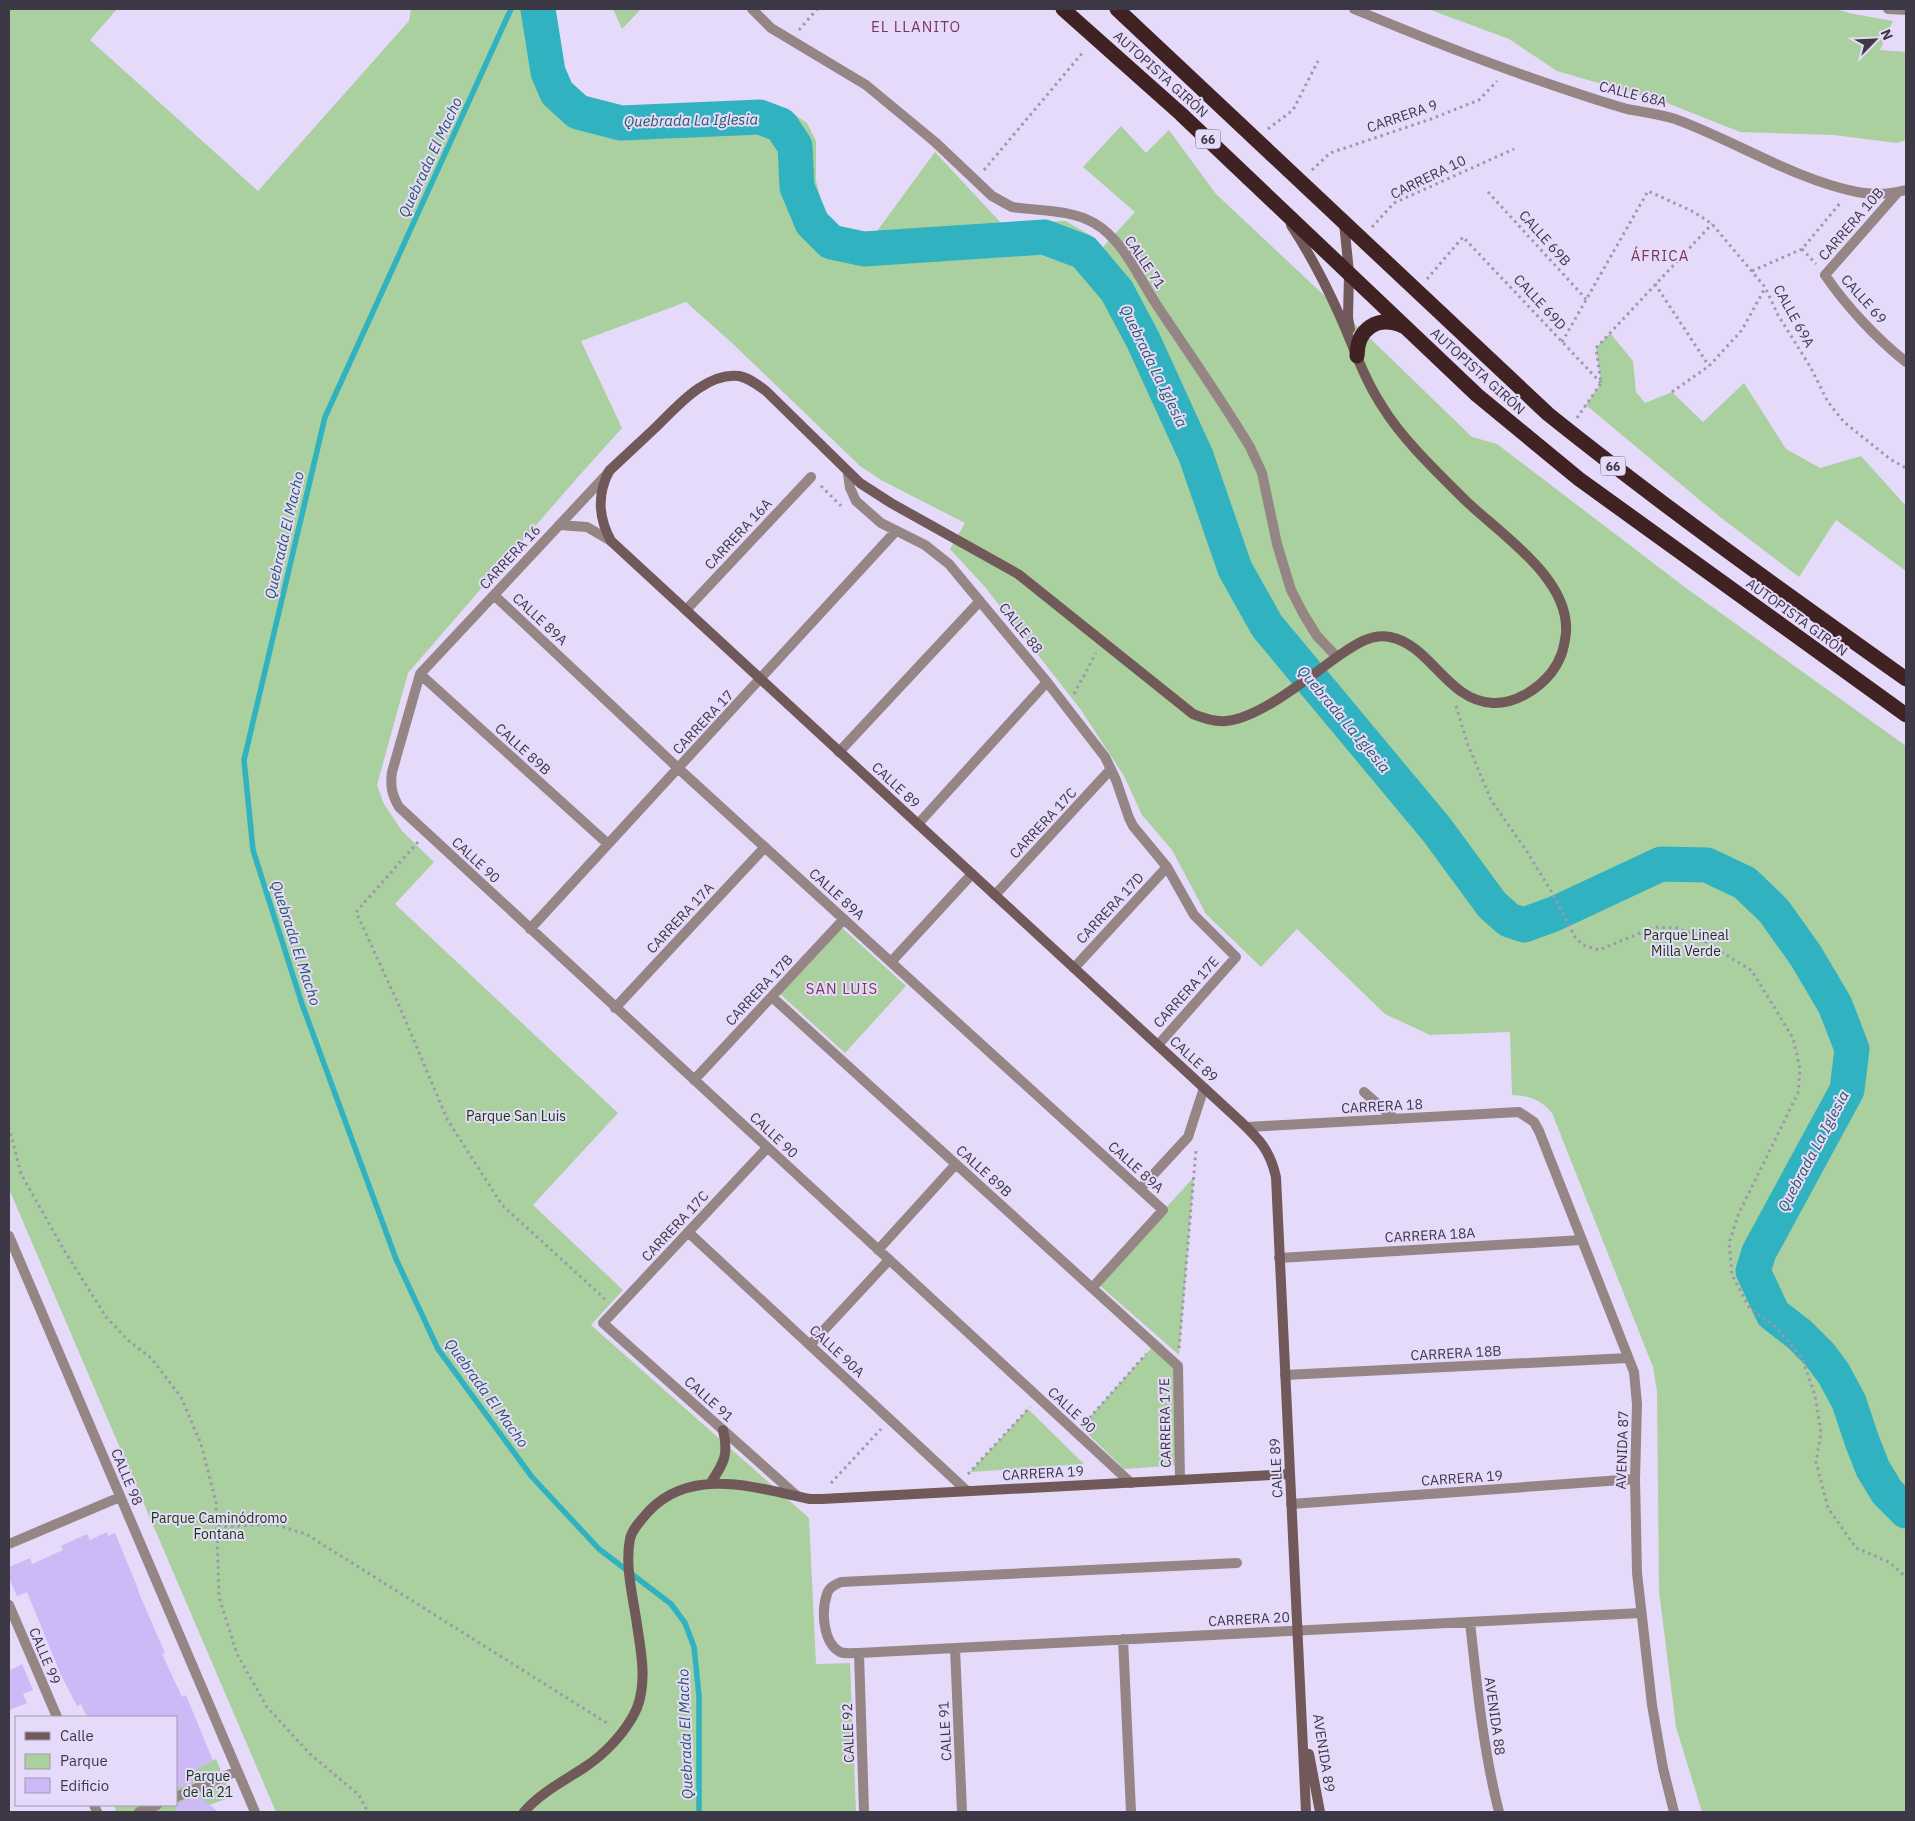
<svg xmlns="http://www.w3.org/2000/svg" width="1915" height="1821" viewBox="0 0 1915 1821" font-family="'IBM Plex Sans',sans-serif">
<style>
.green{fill:#a9d09e}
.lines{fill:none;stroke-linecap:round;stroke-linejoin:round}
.stream{stroke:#30b2c0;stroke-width:5.5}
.river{stroke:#30b2c0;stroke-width:35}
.building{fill:#ccb9f6}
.path{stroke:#9f96ae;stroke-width:3;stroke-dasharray:2.5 4;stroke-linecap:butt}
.lane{stroke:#958584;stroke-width:10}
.street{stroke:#958584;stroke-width:10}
.secondary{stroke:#705958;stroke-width:10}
.highway{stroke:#3f2221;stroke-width:15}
.labels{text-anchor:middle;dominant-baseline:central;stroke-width:4;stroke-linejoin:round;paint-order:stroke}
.shield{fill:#e6dafb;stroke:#70697c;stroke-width:1}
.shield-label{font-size:12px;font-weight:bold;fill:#3d3845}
.street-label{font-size:14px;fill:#3d3845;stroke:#e6dafb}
.park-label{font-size:14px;fill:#15380a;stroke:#e6dafb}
.neighbourhood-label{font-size:15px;letter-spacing:1px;fill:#783757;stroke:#e6dafb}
.water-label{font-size:15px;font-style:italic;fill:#265960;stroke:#e6dafb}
</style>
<rect width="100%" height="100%" fill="#e6dafb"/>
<!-- green -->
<path class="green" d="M9,9H117L90,40L258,191L409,21L411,9H554L565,76L587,106L624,113L785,109L807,123L816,141V181L826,218L843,235L872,238L935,152L1002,224L1066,221L1093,237L1103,247L1135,212L1083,167L1121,126L1146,153L1169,130L1216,194L1377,345L1472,437L1497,444L1690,591L1906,746V1812H1702L1676,1727L1659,1591L1657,1391L1653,1367L1552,1113C1540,1099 1530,1096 1512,1095L1510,1032L1430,1035L1385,1014L1297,929L1261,967L1206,914L1172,850L1142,815L1124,776L1081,710L985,587L950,549L965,523L881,480L860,466L732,343L686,302L581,341L622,428L577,478L408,673L377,785L384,804L402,831L434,862L395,904L618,1113L533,1205L623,1290L591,1325L809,1518L816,1664L850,1663L856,1812H276L9,1189Z
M613,9H641L622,29Z
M1428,9H1836L1849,13L1893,21L1880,50L1906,52V140L1897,143L1834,135L1740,132L1667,103L1557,71L1509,39Z
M1610,333L1633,361L1636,392L1645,403L1672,392L1703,422L1744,383L1786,449L1820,468L1861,456L1906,506V571L1836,520L1799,577L1720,517L1586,405L1601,383L1596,348Z
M840,926L906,986L845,1053L779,993Z
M1194,1177L1179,1355L1097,1283Z
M1154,1345L1178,1366L1180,1465L1124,1469L1081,1427Z
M1028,1409L1084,1464L970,1472Z
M216,1759L232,1797L209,1805L176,1810L177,1812H113L116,1810L114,1805H176V1782L193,1775L194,1770Z"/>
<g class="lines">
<!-- stream -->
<path class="stream" d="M511,9L325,417L244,760L253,850L302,1004L396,1259L438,1349L532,1477L599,1549L671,1604L685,1623L694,1647L699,1696V1812"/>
<!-- river -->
<path class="river" d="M538,9L548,72L557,93L578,112L621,123L760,117L781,125L795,146L797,187L812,223L831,242L864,249L1044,237L1084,252L1117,291L1143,340L1196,456L1235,569L1267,626L1437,830L1492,905L1509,920L1524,925L1554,914L1661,864L1707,865L1745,883L1774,911L1806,956L1835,1005L1852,1049L1847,1090L1759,1252L1753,1271L1773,1314L1799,1334L1820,1355L1834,1374L1849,1402L1862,1441L1873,1469L1887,1492L1906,1511"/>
</g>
<!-- building -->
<path class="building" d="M107,1532L108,1536L115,1533L139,1591H138L165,1653L162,1654L182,1697L186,1695L213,1761L194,1770L192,1783L176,1789V1717H87L81,1704L77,1706L61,1675L27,1592L17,1596L9,1578V1567L30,1558L32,1564L63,1550L61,1546L87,1534L90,1540Z
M22,1664L33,1690L23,1694L27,1703L9,1710V1666L11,1670Z
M198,1795L218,1812H176V1804Z"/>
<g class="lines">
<!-- path -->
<path class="path" d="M799,30L817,9
M1268,129L1293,110L1318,61
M984,170L1084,51
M1312,170L1330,153L1431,119L1479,100L1497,81
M1488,192L1586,299
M1372,227L1394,203L1514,149
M1802,249L1816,264
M1752,271L1802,249L1841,202
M1427,279L1463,237L1601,383
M1655,284L1709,366
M1562,342L1648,191L1694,212L1712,224L1765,287L1778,315L1811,368L1828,402L1844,422L1890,459L1906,468
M1672,392L1709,366L1742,330L1765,288
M1577,418L1601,383L1596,348L1712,224
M821,486L841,506
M1074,694L1096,653
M1456,706L1468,745L1491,800L1526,850L1551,891L1575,937L1583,945L1599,950L1654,927L1676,928L1693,934L1752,971L1793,1038L1800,1069L1798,1093L1739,1213L1729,1243L1732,1275L1750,1309L1775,1326L1802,1358L1815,1395L1821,1433L1816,1462L1828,1508L1856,1548L1889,1562L1906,1577
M418,842L356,912L402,1012L447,1119L502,1205L605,1299
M9,1127L21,1174L64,1250L106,1317L129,1341L151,1358L181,1397L201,1444L216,1502L219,1597L237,1654L267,1707L310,1754L359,1795L368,1812
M1179,1348L1196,1150
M1085,1423L1146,1354
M968,1474L1030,1407
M831,1483L881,1429
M218,1527L273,1524L306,1534L610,1725"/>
<!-- lane -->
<path class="lane" d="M1364,1092L1395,1119
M859,1653C853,1653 845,1654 840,1652C823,1643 821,1611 827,1594C829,1587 835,1585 841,1582L1237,1563"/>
<!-- street -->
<path class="street" d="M752,9L771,28L866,85L935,142L992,196L1012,207C1039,211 1070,209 1094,223C1124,240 1139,279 1158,307C1189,353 1221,399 1250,447L1262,473L1277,544L1291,590L1304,615L1317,636L1337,657
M1354,9C1426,39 1499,68 1573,92C1591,98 1609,104 1627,109C1643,112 1660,114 1675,119C1736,141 1793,179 1857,192C1873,195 1891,194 1906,190
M1888,9L1906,10
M1898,192L1825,275C1846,306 1877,339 1906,362
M609,472L420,674L392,772C390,786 392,795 399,807L1131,1483
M848,474L850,488L856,501L881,523L925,545L949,564L1047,682L1105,757L1116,780L1129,818L1133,826L1167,867L1194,915L1236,957L1158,1045
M559,525L587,527L611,541
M494,595L679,769L1163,1210L1092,1288
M686,610L811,477
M420,674L608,844
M839,752L980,601
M918,824L1047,682
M995,895L1111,769
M530,929L895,532
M891,962L972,874
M1074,968L1167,867
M772,997L1178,1366L1180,1480
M615,1008L765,847
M694,1080L844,919
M1247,1127L1519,1112L1534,1122L1539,1131L1634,1372L1637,1404L1635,1479L1637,1573L1652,1705L1663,1768L1674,1812
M767,1148L603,1323L797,1496
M1140,1189L1188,1137L1204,1088
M688,1232L967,1491
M9,1236L255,1812
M878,1250L956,1164
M1279,1258L1582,1240
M810,1345L889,1260
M1285,1375L1628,1358
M1291,1504L1635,1479
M9,1544L120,1497
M9,1605L57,1717
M1470,1622C1477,1686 1483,1749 1499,1812
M1123,1639L1131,1812
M955,1648L962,1812
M176,1797L237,1771
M94,1805L97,1812
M139,1812L157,1805
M864,1812L859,1653L1641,1613"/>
<!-- secondary -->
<path class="secondary" d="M1344,223L1349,272L1348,318L1350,329
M1291,225C1310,254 1325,283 1339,314C1353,345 1363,377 1382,406C1402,439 1437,472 1465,500C1500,534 1570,578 1566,633C1564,649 1561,660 1551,673C1538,689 1515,704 1493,703C1447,701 1431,645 1390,637C1370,633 1353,646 1337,657C1309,677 1260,718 1226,721C1214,722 1204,718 1193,714L1018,574L891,503L860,483L766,391C758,385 749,378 739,376C705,372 676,408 654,429C639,443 624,457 609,471C597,495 598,517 611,541L1240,1121C1259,1139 1270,1150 1276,1177L1306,1812
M710,1484C724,1463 729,1455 723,1430
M1309,1754L1320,1812
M524,1812C540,1793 564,1781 585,1767C605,1754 627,1731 637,1708C648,1679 640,1647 636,1618C632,1593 625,1564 630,1539C632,1529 642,1519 649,1511C692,1466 757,1488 810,1499H822L1290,1474"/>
<!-- highway -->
<path class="highway" d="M1063,9L1181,114L1477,395L1579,479L1906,715
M1117,9L1548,414C1664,507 1785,593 1906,679
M1357,356C1357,329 1377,315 1403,326"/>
</g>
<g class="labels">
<!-- shield labels -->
<g class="shield">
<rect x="1195.5" y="129.5" width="25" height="19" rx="4"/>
<rect x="1600.5" y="456.5" width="25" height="19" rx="4"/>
</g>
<g class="shield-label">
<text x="1208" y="139">66</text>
<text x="1613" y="466">66</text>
</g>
<!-- street labels -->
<g class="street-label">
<text transform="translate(1161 74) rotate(42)">AUTOPISTA GIRÓN</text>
<text transform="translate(1633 94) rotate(14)">CALLE 68A</text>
<text transform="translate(1402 116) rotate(-19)">CARRERA 9</text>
<text transform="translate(1428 177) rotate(-26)">CARRERA 10</text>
<text transform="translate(1851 224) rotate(-49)">CARRERA 10B</text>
<text transform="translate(1545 238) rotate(48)">CALLE 69B</text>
<text transform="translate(1145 262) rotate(56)">CALLE 71</text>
<text transform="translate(1864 299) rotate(48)">CALLE 69</text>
<text transform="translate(1540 302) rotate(47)">CALLE 69D</text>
<text transform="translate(1794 316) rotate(61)">CALLE 69A</text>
<text transform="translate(1478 371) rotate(42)">AUTOPISTA GIRÓN</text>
<text transform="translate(738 534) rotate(-47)">CARRERA 16A</text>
<text transform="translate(510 557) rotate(-47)">CARRERA 16</text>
<text transform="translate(1797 617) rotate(36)">AUTOPISTA GIRÓN</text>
<text transform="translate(540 619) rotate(43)">CALLE 89A</text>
<text transform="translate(1021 628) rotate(51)">CALLE 88</text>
<text transform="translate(703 722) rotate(-47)">CARRERA 17</text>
<text transform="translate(523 749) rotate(42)">CALLE 89B</text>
<text transform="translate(896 785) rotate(43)">CALLE 89</text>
<text transform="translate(1043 823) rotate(-47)">CARRERA 17C</text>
<text transform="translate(476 860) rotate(43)">CALLE 90</text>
<text transform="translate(837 894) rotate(42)">CALLE 89A</text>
<text transform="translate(1110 908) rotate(-47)">CARRERA 17D</text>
<text transform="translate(680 918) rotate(-47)">CARRERA 17A</text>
<text transform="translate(759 990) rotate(-47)">CARRERA 17B</text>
<text transform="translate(1186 992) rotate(-48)">CARRERA 17E</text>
<text transform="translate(1194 1059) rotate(43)">CALLE 89</text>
<text transform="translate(1382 1106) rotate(-3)">CARRERA 18</text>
<text transform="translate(774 1135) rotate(43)">CALLE 90</text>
<text transform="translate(1136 1167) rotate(42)">CALLE 89A</text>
<text transform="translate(984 1171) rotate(42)">CALLE 89B</text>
<text transform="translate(675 1226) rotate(-47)">CARRERA 17C</text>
<text transform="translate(1430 1235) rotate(-3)">CARRERA 18A</text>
<text transform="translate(837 1351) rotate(43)">CALLE 90A</text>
<text transform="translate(1456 1353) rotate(-3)">CARRERA 18B</text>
<text transform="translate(709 1399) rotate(42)">CALLE 91</text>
<text transform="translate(1072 1410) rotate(43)">CALLE 90</text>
<text transform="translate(1165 1423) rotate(-91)">CARRERA 17E</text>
<text transform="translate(1622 1450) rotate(-88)">AVENIDA 87</text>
<text transform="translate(1276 1468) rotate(-93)">CALLE 89</text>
<text transform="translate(1043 1473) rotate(-3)">CARRERA 19</text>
<text transform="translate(127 1477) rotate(67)">CALLE 98</text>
<text transform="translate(1462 1478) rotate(-4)">CARRERA 19</text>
<text transform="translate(1249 1619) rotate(-3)">CARRERA 20</text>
<text transform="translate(45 1656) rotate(67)">CALLE 99</text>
<text transform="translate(1495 1716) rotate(82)">AVENIDA 88</text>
<text transform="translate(945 1731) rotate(-93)">CALLE 91</text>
<text transform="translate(848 1733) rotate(-92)">CALLE 92</text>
<text transform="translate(1324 1753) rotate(81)">AVENIDA 89</text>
</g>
<!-- park labels -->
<g class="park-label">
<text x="1686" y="935">Parque Lineal<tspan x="1686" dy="16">Milla Verde</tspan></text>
<text x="516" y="1116">Parque San Luis</text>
<text x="219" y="1518">Parque Caminódromo<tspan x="219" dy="16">Fontana</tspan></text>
<text x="208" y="1776">Parque<tspan x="208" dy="16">de la 21</tspan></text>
</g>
<!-- neighbourhood labels -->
<g class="neighbourhood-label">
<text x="916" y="26">EL LLANITO</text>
<text x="1660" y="255">ÁFRICA</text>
<text x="842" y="988">SAN LUIS</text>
</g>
<!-- water labels -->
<g class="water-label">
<text transform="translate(691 120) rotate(-1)">Quebrada La Iglesia</text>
<text transform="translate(430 157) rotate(-65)">Quebrada El Macho</text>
<text transform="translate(1154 366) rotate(64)">Quebrada La Iglesia</text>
<text transform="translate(284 535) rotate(-77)">Quebrada El Macho</text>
<text transform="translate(1344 719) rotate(50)">Quebrada La Iglesia</text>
<text transform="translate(296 943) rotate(72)">Quebrada El Macho</text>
<text transform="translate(1813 1151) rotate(-62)">Quebrada La Iglesia</text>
<text transform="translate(487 1393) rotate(54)">Quebrada El Macho</text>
<text transform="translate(685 1734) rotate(-92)">Quebrada El Macho</text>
</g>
</g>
<!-- border -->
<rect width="1915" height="1821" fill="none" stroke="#3d3845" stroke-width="20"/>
<!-- legend -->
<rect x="15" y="1716" width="162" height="90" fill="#e6dafb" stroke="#a299b2"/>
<rect x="25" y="1732" width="25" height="8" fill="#705958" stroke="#a299b2"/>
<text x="60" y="1741" font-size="15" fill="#3d3845">Calle</text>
<rect x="25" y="1754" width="25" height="15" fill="#a9d09e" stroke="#a299b2"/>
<text x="60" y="1766" font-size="15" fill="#3d3845">Parque</text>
<rect x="25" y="1778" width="25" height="15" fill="#ccb9f6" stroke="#a299b2"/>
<text x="60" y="1791" font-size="15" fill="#3d3845">Edificio</text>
<!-- north arrow -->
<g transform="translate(1875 40) rotate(66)" stroke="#e6dafb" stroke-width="4" paint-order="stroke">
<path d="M0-4L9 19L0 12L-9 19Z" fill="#3d3845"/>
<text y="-8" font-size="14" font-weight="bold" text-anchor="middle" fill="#3d3845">N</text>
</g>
</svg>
